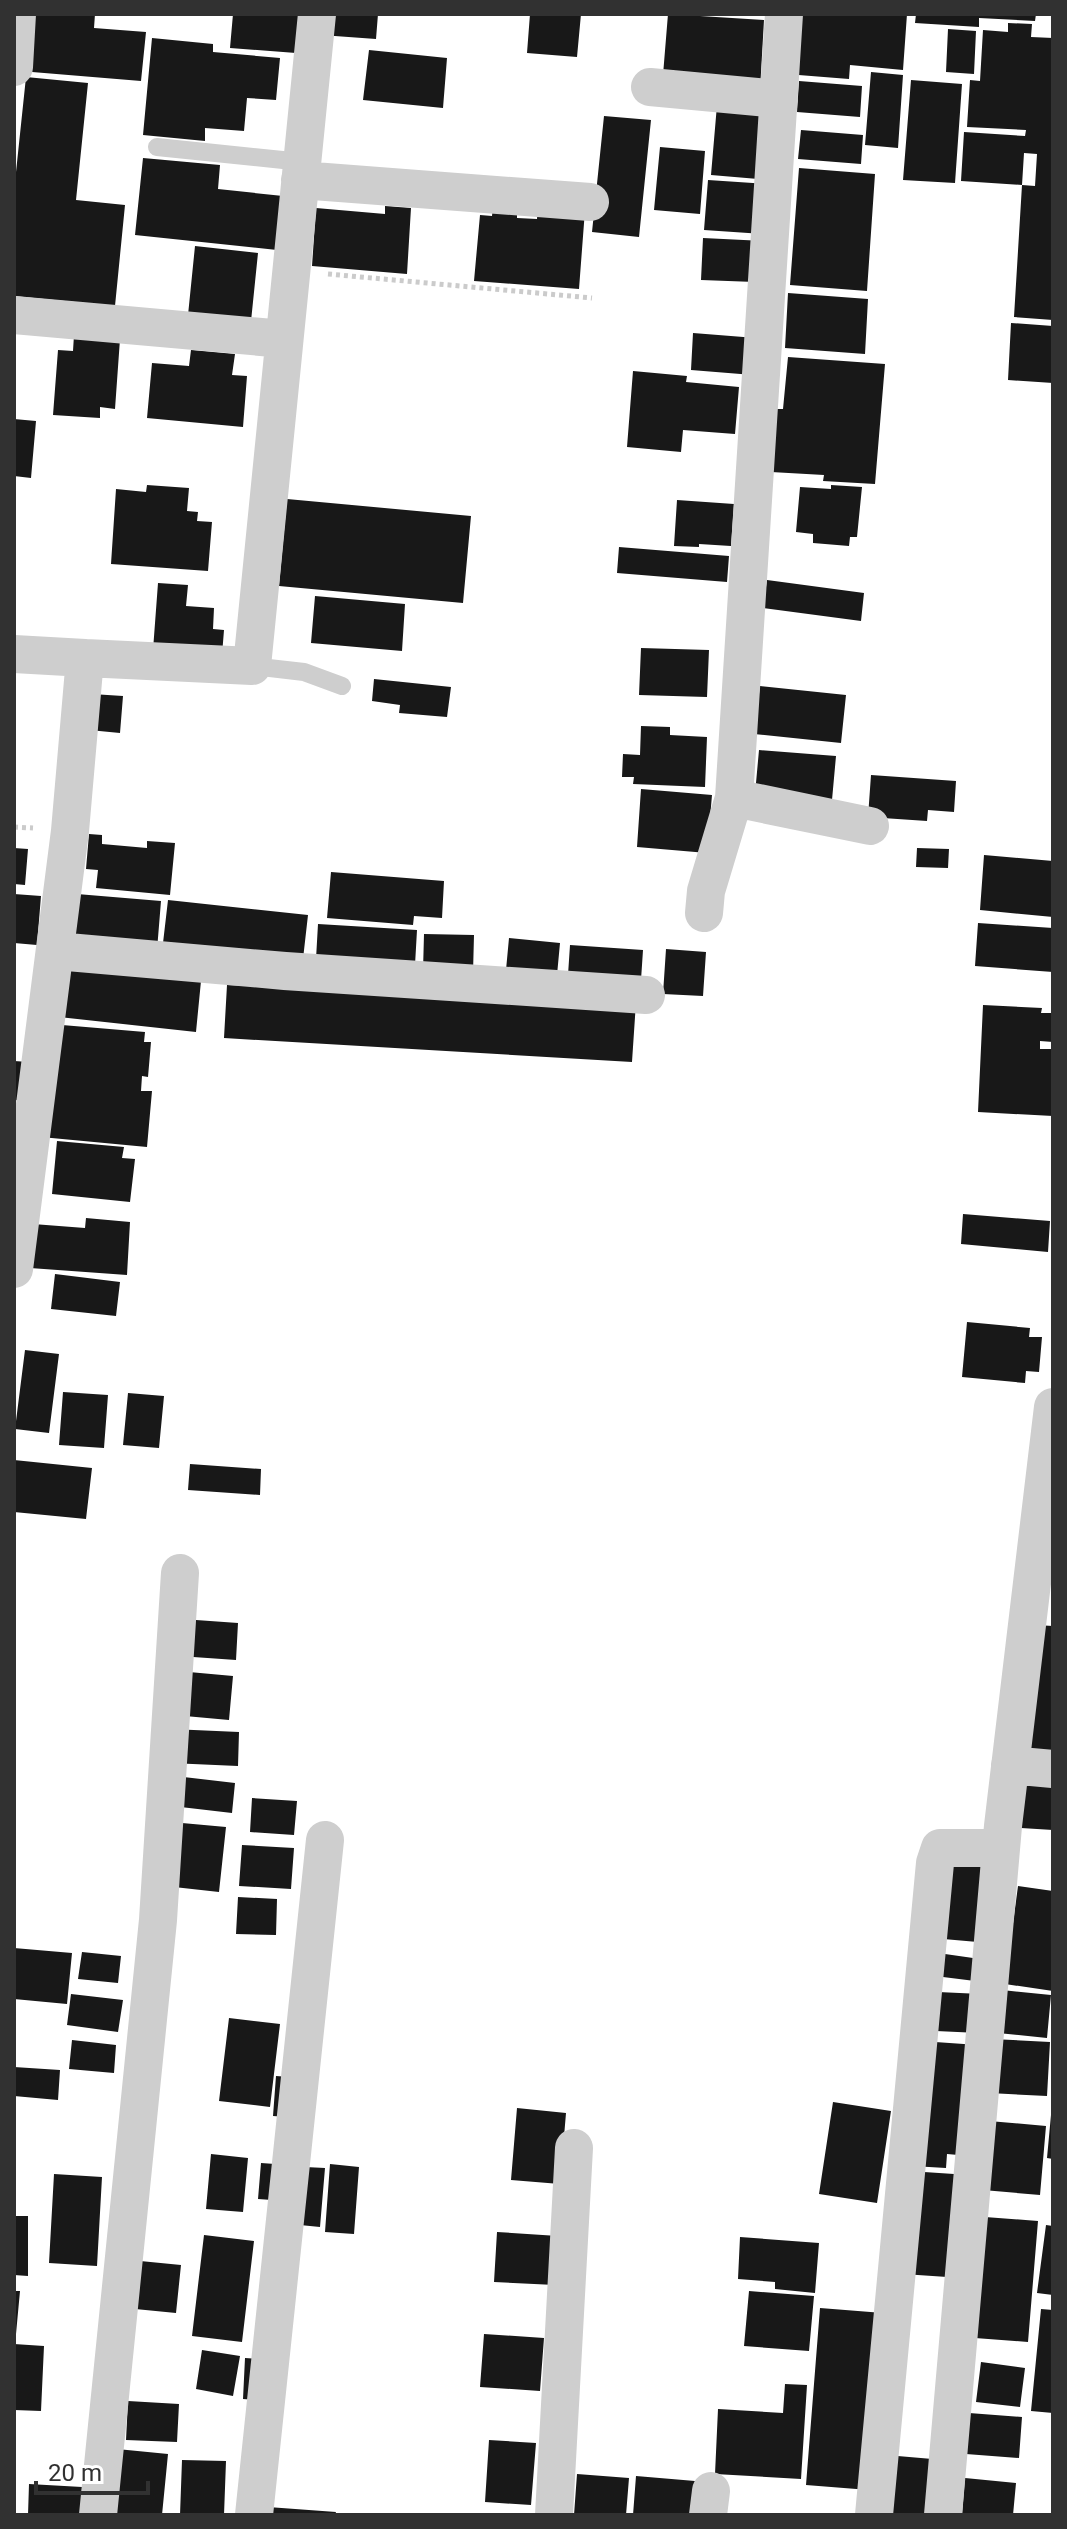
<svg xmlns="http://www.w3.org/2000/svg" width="1067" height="2529" viewBox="0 0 1067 2529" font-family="Roboto,sans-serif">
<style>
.building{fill:#181818}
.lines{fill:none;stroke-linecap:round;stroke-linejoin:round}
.path{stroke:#cbcbcb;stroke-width:5;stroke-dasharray:4 4;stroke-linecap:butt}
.lane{stroke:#cecece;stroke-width:18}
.street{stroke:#cecece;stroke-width:38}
</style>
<rect width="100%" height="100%" fill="#fff"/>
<!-- building -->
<path class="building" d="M25,14H95L94,28L146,32L141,81L20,71Z
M233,14H299L296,53L230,48Z
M323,14H378L376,39L321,35Z
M530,14H581L577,57L527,53Z
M668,14L764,20L760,90L663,75Z
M790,14H907L903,70L850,65L849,79L786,74Z
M916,14H1036L1035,21L979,18V27L915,23Z
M1008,23L1032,24L1031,37L1053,38V320L1014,317L1022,185L1035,186L1037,154L1024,153L1022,185L961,181L964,132L1025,136L1026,130L967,127L970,80L980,81L983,30L1008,32Z
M948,29L976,31L974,74L946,72Z
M152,38L213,44V52L280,58L276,100L247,98L244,131L205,128V141L143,135Z
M369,50L447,58L443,108L363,100Z
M871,72L903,75L898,148L865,145Z
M26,77L88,83L76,200L125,205L115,306L14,296V191Z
M911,80L962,84L955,183L903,180Z
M799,81L862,86L860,117L797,112Z
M717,105L775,110L769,180L711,175Z
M604,116L651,120L639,237L592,232Z
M801,130L863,135L861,164L798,159Z
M660,147L705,151L700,214L654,210Z
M143,158L220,165L218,189L283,196L277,250L135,235Z
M799,168L875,174L867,291L790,285Z
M708,180L767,184L763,234L704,230Z
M385,206L411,208L407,274L312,266L316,208L385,214Z
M493,206L517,208V218L537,219L538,206L585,210L579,289L474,281L480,215L492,216Z
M703,238L766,241L755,282L701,280Z
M195,246L258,253L250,331L187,325Z
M788,293L868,299L865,354L785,348Z
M1011,323L1053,326V383L1008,380Z
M693,333L756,338L753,375L691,370Z
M74,335L120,339L115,409L100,407V418L53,415L58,350L73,351Z
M191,350L235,354L232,375L247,376L243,427L147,418L152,363L189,366Z
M788,357L885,364L875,484L823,481L824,475L771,472L776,409H783Z
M633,371L687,376L686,382L739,387L735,434L683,430L681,452L627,447Z
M14,419L36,421L31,478L14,476Z
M147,485L189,488L187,511L198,512L197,521L212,522L208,571L111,564L116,489L146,492Z
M831,485L862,487L857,537H850L849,546L813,543V534L796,532L800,487L831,489Z
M287,499L471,516L463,603L279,586Z
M677,500L734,504L731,546L699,544V547L674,546Z
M619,547L729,556L727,582L617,573Z
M767,580L864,593L861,621L763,608Z
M158,583L188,585L186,606L214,608L213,629L224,630L222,655L153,650Z
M315,596L405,604L402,651L311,643Z
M641,648L709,650L707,697L639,695Z
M374,679L451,687L447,717L399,713L400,705L372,701Z
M760,686L846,695L841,743L754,734Z
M92,694L123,696L120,733L89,730Z
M641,726L670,727V735L707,737L705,787L633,784L634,777H622L623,754L640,755Z
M759,750L836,756L832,800L755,794Z
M871,775L956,781L954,812L928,810L927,821L868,817Z
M641,789L712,795L707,853L637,847Z
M89,834L102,835V844L147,848V841L175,843L170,895L96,888L98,870L86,869Z
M14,848L28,849L25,885L14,884Z
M917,848L949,849L948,868L916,867Z
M984,855L1053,861V917L980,910Z
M331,872L444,881L442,918L414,916L413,925L327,918Z
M14,894L41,896L37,945L14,943Z
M77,894L161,901L157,950L72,942Z
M168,900L308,915L303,959L163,943Z
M978,923L1053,928V972L975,966Z
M318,924L417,930L415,965L316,959Z
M424,934L474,935L473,973L423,971Z
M509,938L560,943L557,975L506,970Z
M570,945L643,950L641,980L568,975Z
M666,949L706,952L703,996L663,994Z
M64,967L201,981L196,1032L59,1017Z
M227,985L636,1002L632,1062L224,1038Z
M983,1005L1042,1008L1041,1013H1053V1042L1040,1041V1049H1053V1116L978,1112Z
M62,1025L145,1032L144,1042H151L148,1077L142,1076L141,1091H152L147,1147L41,1137Z
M14,1061L29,1062L26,1101L14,1100Z
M57,1141L124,1147L122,1158L135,1159L130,1202L52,1194Z
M963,1214L1050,1221L1048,1252L961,1244Z
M86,1218L130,1222L127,1275L30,1268L33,1224L85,1228Z
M55,1274L120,1282L116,1316L51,1309Z
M967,1322L1030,1328L1029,1337H1042L1039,1372L1026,1371L1025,1383L962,1377Z
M25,1350L59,1354L49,1433L15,1429Z
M63,1392L108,1395L104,1448L59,1445Z
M128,1393L164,1396L159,1448L123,1445Z
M14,1460L92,1468L86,1519L14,1512Z
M190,1464L261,1469L260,1495L188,1490Z
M182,1619L238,1623L236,1660L179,1656Z
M1036,1625L1053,1626V1767L1025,1765Z
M178,1671L233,1676L229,1720L174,1715Z
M171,1729L239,1732L238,1766L170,1763Z
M1024,1773L1053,1775V1830L1021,1828Z
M175,1776L235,1783L232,1813L172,1806Z
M252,1798L297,1801L294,1835L250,1832Z
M171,1822L226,1827L219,1892L165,1886Z
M242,1845L294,1848L291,1889L239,1886Z
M940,1851L997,1856L989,1943L932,1938Z
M1018,1886L1053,1891V1991L1005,1984Z
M238,1897L277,1899L276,1935L236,1934Z
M14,1948L72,1953L67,2004L14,1999Z
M82,1952L121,1956L118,1983L78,1979Z
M938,1953L987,1960L983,1982L935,1976Z
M1002,1990L1051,1995L1047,2038L998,2033Z
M938,1992L981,1994L979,2033L936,2031Z
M71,1994L123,2000L118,2032L67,2025Z
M229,2018L280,2024L270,2107L219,2101Z
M992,2039L1050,2042L1047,2096L989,2093Z
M72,2040L116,2045L114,2073L69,2069Z
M921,2041L978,2045L970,2156L947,2154L946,2168L912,2166Z
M14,2067L60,2070L58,2100L14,2096Z
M276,2076L290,2077L287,2117L273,2116Z
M833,2102L891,2111L877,2203L819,2194Z
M517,2108L566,2113L560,2184L511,2180Z
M1051,2115H1053V2159L1047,2158Z
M989,2121L1046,2126L1040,2195L983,2190Z
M211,2154L248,2158L243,2212L206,2209Z
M261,2163L275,2164L272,2200L258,2199Z
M330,2164L359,2167L354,2234L325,2232Z
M305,2167L325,2168L320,2227L300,2225Z
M909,2171L969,2175L962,2278L903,2274Z
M54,2174L102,2177L97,2266L49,2263Z
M14,2216H28V2276L14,2275Z
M985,2217L1038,2221L1028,2342L975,2338Z
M1046,2225L1053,2226V2295L1037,2293Z
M497,2232L558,2236L555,2285L494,2282Z
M204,2235L254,2241L242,2342L192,2336Z
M740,2237L819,2243L815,2293L775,2289V2282L738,2279Z
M130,2260L181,2265L176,2313L125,2308Z
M14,2291H20L16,2334H14Z
M749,2291L814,2296L809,2351L744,2346Z
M820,2308L883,2313L869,2490L806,2485Z
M1041,2309L1053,2310V2413L1031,2411Z
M484,2334L544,2338L540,2391L480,2387Z
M14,2344L44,2346L41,2411L14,2410Z
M202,2350L240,2356L233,2396L196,2389Z
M245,2358L260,2359L257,2400L243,2399Z
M981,2362L1025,2368L1020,2407L976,2402Z
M785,2384L807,2385L801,2479L715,2474L718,2409L783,2413Z
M128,2401L179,2404L177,2442L126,2440Z
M969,2413L1022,2417L1019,2458L966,2454Z
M489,2440L536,2443L531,2505L485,2502Z
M117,2449L168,2454L162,2515H111Z
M886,2455L944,2460L940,2515H882Z
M182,2460L226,2461L224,2515H180Z
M577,2474L629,2478L626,2515H574Z
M636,2476L695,2481L692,2515H633Z
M965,2478L1016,2483L1013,2515H962Z
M29,2484L82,2487L81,2515H28Z
M268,2507L336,2512L335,2515H267Z"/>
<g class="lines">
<!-- path -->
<path class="path" d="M328,274L592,298
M14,827L33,828"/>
<!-- lane -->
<path class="lane" d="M157,147L302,162
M252,666L304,672L342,686"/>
<!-- street -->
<path class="street" d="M784,14L734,798L870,826
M14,67L17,14
M650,87L779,99
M300,180L590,202
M14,315L284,339
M14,654L85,658
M704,913L706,891L734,798
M56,951L285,971L646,995
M14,1269L70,831L85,658L252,666L317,14
M1010,1765L1053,1769
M98,2515L158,1920L180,1573
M254,2515L325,1840
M554,2515L574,2148
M708,2515L711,2491
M874,2515L935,1863L940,1848H1001
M943,2515L1003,1826L1053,1407"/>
</g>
<!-- border -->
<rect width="1067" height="2529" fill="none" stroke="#313131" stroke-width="32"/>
<!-- scale -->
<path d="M36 2481v12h112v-12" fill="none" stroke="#313131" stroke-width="4"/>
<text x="48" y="2481" font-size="24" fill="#313131" stroke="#ffffff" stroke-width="6" paint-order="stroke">20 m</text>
</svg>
